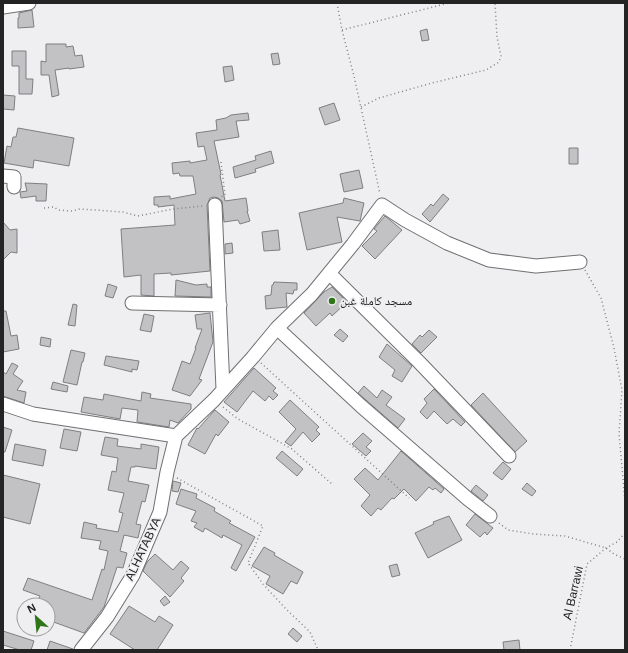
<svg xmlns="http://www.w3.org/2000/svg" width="628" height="653" viewBox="0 0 628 653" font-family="Arial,'Noto Naskh Arabic',sans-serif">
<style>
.building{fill:#c2c2c5;stroke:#7f7f82}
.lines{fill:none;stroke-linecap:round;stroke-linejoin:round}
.minor-casing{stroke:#707073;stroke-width:15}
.path{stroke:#828284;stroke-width:1.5;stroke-dasharray:1 3;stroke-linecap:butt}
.minor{stroke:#fff;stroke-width:13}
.poi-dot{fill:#307618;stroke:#efeff2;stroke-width:1.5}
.labels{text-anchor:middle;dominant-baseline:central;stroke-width:3.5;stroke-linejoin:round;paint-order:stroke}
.poi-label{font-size:12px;fill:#242425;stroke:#efeff2;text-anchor:start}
.street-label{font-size:12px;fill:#242425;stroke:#efeff2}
</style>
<rect width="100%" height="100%" fill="#efeff2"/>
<!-- building -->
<path class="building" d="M32,10L34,27L18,28V18H19V13Z
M427,29L429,40L422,41L420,31Z
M46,44H66V47L73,46L75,56L82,55L84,67L69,69V68L55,70L59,95L52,97L49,75H41V61L46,62Z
M12,51H26V79H33L32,94H19V66H12Z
M278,53L280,64L273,65L271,54Z
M232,66L234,80L225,82L223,67Z
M3,95L15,96L14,110L3,109Z
M334,103L340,120L325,125L319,108Z
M248,113L249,120L236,121L239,137L214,141L221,174L220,175L225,201L246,198L248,211H247L250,221L240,224L238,220L224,222L222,201L218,198L214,197L210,198L207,205L210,271L171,275V273L154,274V296L141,295V275L124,277L121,229L175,225L174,205L158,207V205H154V197L170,196V199L196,194L193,176H180L179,173L173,174L172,163L190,161V163L207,160L204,146L198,147L196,133L217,130L216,120L226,118L231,115Z
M18,128L74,138L69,166L34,160L33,168L4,163L7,146L11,147L13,137H16Z
M569,148H578V164H569Z
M271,151L274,163L255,169L256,172L235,178L233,167L256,160L255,156Z
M359,170L363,188L344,192L340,174Z
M25,183L47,184L46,201H36V196L21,198L20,192L27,191Z
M443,194L449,199L430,222L422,214L431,204L433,206Z
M344,198L364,203L360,221L337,217L342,242L307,250L299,213L343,203Z
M385,216L402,230L375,259L362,246L377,231L374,229Z
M3,222L10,230L17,229V253L11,252L3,260Z
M278,230L280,250L264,251L262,232Z
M232,243L233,253L225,254V244Z
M176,280L196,285L207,284V287H211V297L175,296Z
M274,282L297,283V290H294L293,294L286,293L287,307L266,309L265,296L271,295L272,285H273Z
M108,284L117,287L113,298L105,296Z
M332,287L347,302L332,316L330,313L316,326L304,313L324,292Z
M73,304L77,305L75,326L68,325Z
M3,311H6L11,336L17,335L19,349L3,352Z
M210,313L213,342L199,379L202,380L190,396L172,390L182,361L190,364L196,348H195L202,329H197L195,315Z
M144,314L154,316L151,332L140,330Z
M340,329L348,336L343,342L334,335Z
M429,330L437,337L421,353L412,344L420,335L422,337Z
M41,337L51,339L50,347L40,345Z
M387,344L412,366L402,382L392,376L395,370L379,357Z
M71,350L85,353L83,362H82L77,385L63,382Z
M106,356L139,361L137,370L132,369V372L104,365Z
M12,363L18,366L13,374L23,381L17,390L26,392L24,403L3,396V372L6,374Z
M254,368L276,388L273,391L278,395L273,400L269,396L265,401L253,391L237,412L224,402Z
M53,382L68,386L67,392L51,389Z
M364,386L377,398L382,390L392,397L386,405L405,419L398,428L358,393Z
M434,389L465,422L461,426L453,419L447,424L434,411L427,419L420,412L427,403L424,399Z
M142,392L151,394L150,398L191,404V409L178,423L170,420L169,427L137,422L138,410L122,408L120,419L81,412L84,397L103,400L104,394L141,401Z
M483,393L527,441L515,452L471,405Z
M290,400L319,427L316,430L320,434L312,442L303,432L291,446L285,442L296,429L279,412Z
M215,410L229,422L218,436L216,434L205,454L188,445L197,428L198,429Z
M3,427L12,430L5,452H3Z
M64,429L81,432L77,451L60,448Z
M363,433L372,441L366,447L371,451L366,456L352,444Z
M105,437L118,439L117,446L141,449V444L159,447L156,469L135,466V467H131L128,481L149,485L145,502L142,501L136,524L141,525L138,538L124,535L120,551L127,553L123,568L117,567L104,607L84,633L48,620V605H36L40,596L23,590L28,578L92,600L102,569L104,570L108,551L99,549L101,541L81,538L84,522L97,525L96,528L118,532L123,513L119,512L124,493L108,490L112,471L116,472L118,458L101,455Z
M15,444L46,450L43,466L12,460Z
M282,451L303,469L297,476L276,458Z
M401,451L444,489L441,493L435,488L433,490L429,487L416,501L404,489L394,499L392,498L381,510L378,508L371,516L361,506L370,495L354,479L365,468L378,480Z
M503,462L511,469L502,480L493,473Z
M3,475L40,484L30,524L3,517Z
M173,481L181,483L178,492L172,491Z
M527,483L536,491L532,496L522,489Z
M476,485L488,495L483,501L471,491Z
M181,489L197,494L196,498L215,508L214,511L231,521L229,523L255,537L236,571L231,568L242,545L223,535L222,538L205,528L203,532L194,527L197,523L191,521L196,511L176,504Z
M475,514L493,528L487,535L485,532L480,537L466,525Z
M449,516L462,540L428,558L415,533L434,524L433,522Z
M264,547L275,553L274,555L303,572L297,584L291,581L283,594L266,584L270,576L252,566Z
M155,554L173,570L181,561L189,568L181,578L184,581L170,597L143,571L147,562Z
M397,564L400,575L392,577L389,566Z
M165,596L170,602L164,606L160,601Z
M129,606L155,622L159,616L173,625L157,650H135L110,634Z
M293,628L302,636L297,642L288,634Z
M3,631L34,641L31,650H20L3,645Z
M519,640L520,650H504L503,642Z
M50,641L73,649L72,650H47Z"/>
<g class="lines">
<!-- minor casing -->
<g class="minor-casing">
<path id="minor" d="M3,7L29,3
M3,176L14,177V187
M215,205L223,389
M329,273L419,362L509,456
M132,303L220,305
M277,328L361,406L468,499L490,516
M3,404L33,414L176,436
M176,436L214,400L253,357L277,328L312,294L353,244L382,205L405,220L447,243L489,260L536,266L580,262
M81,650L107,617L133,575L160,512L167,472L176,436"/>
</g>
<!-- path -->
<path class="path" d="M337,3L342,30L354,76L380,194
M342,30L449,3
M361,107L379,98L432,83L486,70L499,62L501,56L497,37L495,3
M221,162L225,195L221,197
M44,208L54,207L58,210L72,211L80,209L123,212L138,216L173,209L203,206
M585,270L601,298L614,348L622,390L619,434L625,501
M261,363L409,498
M223,407L238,419L292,449L332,484
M177,478L263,526L248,563L263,584L286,609L310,632L318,650
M499,523L508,530L534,534L565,536L606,548L614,554L625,559
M466,650L469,649
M570,650L587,564L606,548L617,542L625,533"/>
<!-- minor -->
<use href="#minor" class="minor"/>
</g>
<!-- markers -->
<circle class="poi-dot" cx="332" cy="301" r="4"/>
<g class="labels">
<!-- poi labels -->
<g class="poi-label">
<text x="340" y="301">مسجد كاملة غبن</text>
</g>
<!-- street labels -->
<g class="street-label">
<text transform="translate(143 549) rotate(-65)">ALHATABYA</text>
<text transform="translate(573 593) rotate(-77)">Al Barrawi</text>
</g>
</g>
<!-- border -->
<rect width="628" height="653" fill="none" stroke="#242425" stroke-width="8"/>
<!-- north arrow -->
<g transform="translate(36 617) rotate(333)"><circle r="19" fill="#efeff2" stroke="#9e9ea0"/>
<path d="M0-3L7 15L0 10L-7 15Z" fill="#307618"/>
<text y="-6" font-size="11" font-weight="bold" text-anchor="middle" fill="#242425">N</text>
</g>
</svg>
